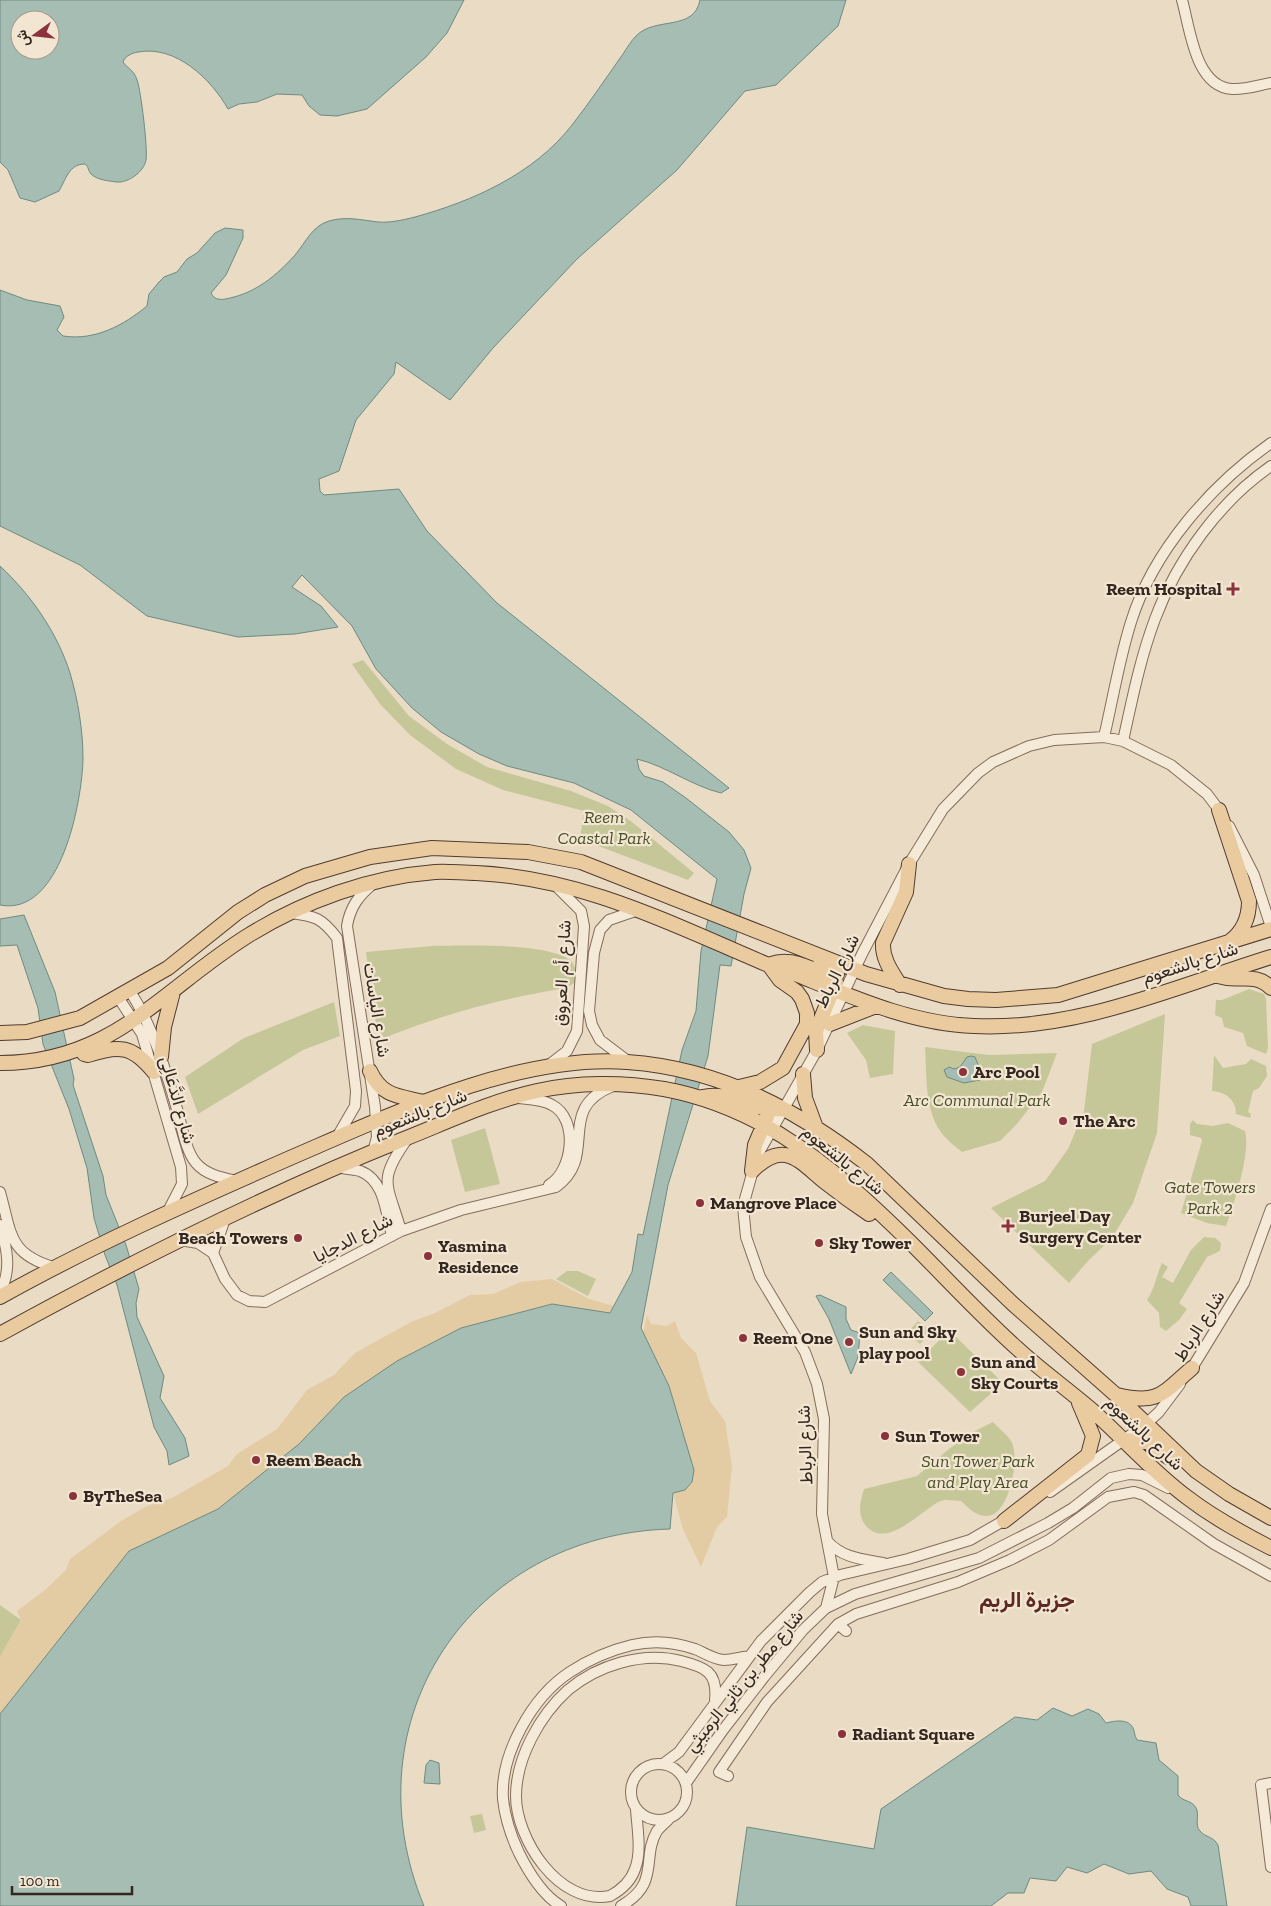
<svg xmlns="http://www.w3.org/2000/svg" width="1271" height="1906" viewBox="0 0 1271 1906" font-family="'Zilla Slab',Vazirmatn,serif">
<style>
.green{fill:#c6c799}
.sand{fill:#e3cca4}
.water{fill:#a6bdb4;stroke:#6e8b81;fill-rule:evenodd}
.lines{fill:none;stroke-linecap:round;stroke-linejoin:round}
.minor-casing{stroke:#836d5c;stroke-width:12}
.major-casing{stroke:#513c30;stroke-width:16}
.minor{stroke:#f5e9d7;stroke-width:10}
.major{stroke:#eacba0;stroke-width:14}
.poi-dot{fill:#8c323c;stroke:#f2e6d3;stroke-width:2}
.labels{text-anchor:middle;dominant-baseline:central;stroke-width:4.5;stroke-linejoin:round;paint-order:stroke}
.poi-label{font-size:18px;font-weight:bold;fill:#34271f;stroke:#f2e6d3;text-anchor:start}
.park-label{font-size:18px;font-style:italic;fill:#494f27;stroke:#f2e6d3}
.street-label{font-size:18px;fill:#34271f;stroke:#f2e6d3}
.district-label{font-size:22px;font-weight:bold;fill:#5d2922;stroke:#f2e6d3}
</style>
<rect width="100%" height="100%" fill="#eadbc4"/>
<!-- green -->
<path class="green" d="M363,660L409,716L447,744L487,767L571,791L608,806L632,822L694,873L688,880L580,839L584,811L503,790L456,769L410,735L380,704L352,664Z
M432,946C464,946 545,942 570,960C576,965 576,975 576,982L566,988C503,998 444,1014 384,1038L376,1024L366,952Z
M1249,989L1264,994L1266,999L1268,1048L1266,1054L1247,1046L1243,1033L1224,1027L1222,1018L1215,1015L1216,1000H1222Z
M334,1002L340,1036L303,1050L198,1114L185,1077L244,1038Z
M1165,1014L1157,1133L1133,1203L1112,1238L1088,1261L1069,1283L991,1208L1045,1181L1068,1149L1084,1111L1092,1044Z
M863,1025L895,1031L893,1074L870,1078L866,1060L847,1033Z
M925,1047L989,1055L1057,1053L1042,1092L1016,1125L1000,1141L962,1152C956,1147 949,1142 944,1136C924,1113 927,1076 925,1047Z
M1214,1055L1223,1068L1246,1064L1251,1059L1266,1066L1267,1076L1259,1088L1253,1091L1248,1112L1251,1114L1250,1118L1236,1114C1236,1100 1226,1092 1212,1091Z
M1193,1120L1197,1124L1213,1126L1228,1123L1245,1131C1251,1152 1234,1204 1226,1226L1207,1223L1181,1213L1202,1141L1201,1138L1190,1135V1124Z
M485,1128L500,1184L465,1192L451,1140Z
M1204,1237L1215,1238L1221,1243L1220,1251L1207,1257L1179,1303L1187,1309L1179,1320L1166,1331L1160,1327L1159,1313L1147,1300C1155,1288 1156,1276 1162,1263L1168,1267L1162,1277L1173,1283L1191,1250Z
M567,1271H578L596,1279L588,1296L556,1279Z
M918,1321L932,1332L920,1344L907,1333Z
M949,1330L1003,1383L970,1412L918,1362Z
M993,1422C998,1428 1007,1434 1011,1441C1021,1456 1009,1518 986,1516C975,1516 968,1507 961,1501C955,1501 946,1499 941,1501C924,1507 888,1551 866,1526C857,1515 860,1502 864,1489L917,1476L949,1449L973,1432Z
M0,1605L21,1620L0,1657Z
M482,1814L486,1830L474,1833L470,1816Z"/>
<!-- sand -->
<path class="sand" d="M552,1279L589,1299L614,1306L610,1313L552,1304L461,1328L344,1397L299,1444L218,1509L129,1551L0,1714V1657L21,1620L17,1611L45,1590L66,1570L70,1559L121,1521L147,1506L172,1498L228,1466L237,1454L277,1429L307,1390L334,1375L355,1353L411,1322L435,1313L470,1295L493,1294L521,1282Z
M647,1316L651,1324L667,1326L675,1321L681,1338L696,1353L710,1401L725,1421L732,1466L727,1517L717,1527L701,1567L683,1529L673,1493L694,1470L669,1386L643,1333Z"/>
<!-- water -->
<path class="water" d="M0,0H464L447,33L426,57L367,109L337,116L320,115L309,106L302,95L277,94L257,102L239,104L228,109C211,79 176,45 138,52C132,53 125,56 123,62C128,69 134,70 137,80C141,90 148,150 146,160C144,172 128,183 117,182C109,181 97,180 91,174C88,171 89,167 85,164C69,164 66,179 59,191L35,202L20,198L8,170L0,162ZM20,20H50V50H20Z
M700,0H846L838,26L776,85L745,91L677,170L577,259L493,348L450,400L396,362L394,374L356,420L339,471L319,479L320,491L324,495L399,489L427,531L497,603L729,788L721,793C692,786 666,766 637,759L639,769L644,776L663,782L686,798L729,832L744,850L751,868L744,894L731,966L720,965L708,1056L668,1185L641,1328L669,1386L694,1470L692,1482L685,1490L673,1493L670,1529C470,1535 347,1721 424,1906H0V1714L129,1551L218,1509L299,1444L344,1397L397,1361L461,1328L552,1304L610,1313L632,1272L638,1234L643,1235L682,1050L696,1011L701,951L717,879L631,810L574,783L507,766L479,754L441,732L412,708L376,669L352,626L302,575L292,587L321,606L338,627L295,634L238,637L147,616L80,565L0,526V290L27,300L60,306L64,317L57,330L63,336C95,341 124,325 147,306L149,294L159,282L164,277L177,272L187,259L197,253L215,233L225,228L243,230V238L226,275L211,293C215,301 222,300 230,298C257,292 277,275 295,255C306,242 312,226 329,221C346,216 361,220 378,222C390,223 403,220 415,217C473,201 534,174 572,125C590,102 606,78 623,54C627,48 631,41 636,36C655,16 694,32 700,0Z
M0,566C31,595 57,632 70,673C78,700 83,730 83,759C82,801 61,917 0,905Z
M24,915L55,992L74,1079L73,1085L103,1176L106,1195L126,1245L139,1289L136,1303L137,1317L164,1376L160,1398L185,1438L189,1456L169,1465L167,1451L154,1427L117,1285L105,1255L94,1218L87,1168L69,1109L43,1044L38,1008L17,945L0,946V919Z
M971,1056L975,1057L982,1075L980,1080L964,1083L947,1077L944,1070L949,1067L954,1069L960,1067L967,1057Z
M891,1272L933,1313L925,1321L883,1280Z
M820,1295L846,1307V1319L851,1330L860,1333L858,1357L851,1374L829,1319L816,1296Z
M1053,1708L1072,1716L1088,1709L1099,1714L1106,1723C1114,1721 1128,1718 1133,1728C1135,1732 1134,1735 1137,1740L1156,1743L1159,1760L1178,1776V1795C1183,1802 1192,1800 1196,1808C1200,1815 1194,1825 1200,1831C1206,1838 1213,1836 1218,1845L1227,1906H1191L1188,1897L1167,1889L1151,1871L1129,1874L1104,1864L1087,1873L1067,1867L1056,1881L1030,1878L1024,1893H1008L991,1906H736L747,1827L874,1849L881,1809L1015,1717L1037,1720Z
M430,1760L439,1763L440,1784L424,1783L426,1765Z"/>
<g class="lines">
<!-- minor casing -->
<g class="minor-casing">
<path id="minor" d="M1182,0C1190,28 1195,87 1232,89C1245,90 1259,85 1271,83
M1104,737C1113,699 1119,660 1131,622C1153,551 1211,485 1271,443
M1123,741C1132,700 1140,659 1155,619C1177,560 1219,502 1271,466
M1229,826L1254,875L1271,927
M291,913C315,916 322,918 337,938L356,1091L355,1106L337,1137
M130,991C153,1027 165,1068 177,1109C182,1125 185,1150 196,1163C206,1175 223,1178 237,1181
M118,997L142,1034L181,1167L182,1184L166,1215
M629,1062L600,1040L592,1025L589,1011L594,953L600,930L609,920L638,910
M549,1065L567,1051L577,1031L584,926L581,911L555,885
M518,1098C529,1099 542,1099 552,1105C579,1119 573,1171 549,1185
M373,1152L377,1137L375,1107L347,926C350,907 359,895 374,883
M337,1167C344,1169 353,1169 360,1171C385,1180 386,1214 392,1236
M0,1192C12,1235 8,1254 56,1268
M0,1225C7,1248 12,1270 0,1292
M401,1231C388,1184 376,1182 408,1138
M180,1240L198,1243L213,1253L225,1279L237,1295L249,1301L265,1302L401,1231L461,1210L556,1187C600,1155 554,1109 613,1086
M213,1253L226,1216
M1189,1373L1244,1283L1271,1209
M1050,1492L1146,1424L1159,1412L1180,1384
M828,1542C843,1558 862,1559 883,1563
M826,1608L834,1577L822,1514L824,1419L817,1384L805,1352L760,1277L746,1237L743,1206L757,1156L817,1050L862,954L909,864L943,809L978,773L993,762L1029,746L1054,740L1104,737L1123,741L1171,765L1207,794L1222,814
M838,1624L846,1631
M631 1792a28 28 0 1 1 56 0a28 28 0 1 1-56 0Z
M663,1764L679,1752L761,1641L810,1592L822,1582L840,1575L908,1559L970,1540L1010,1517
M728,1776L719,1772L767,1702L838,1624L856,1614L958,1582L1010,1560L1049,1540L1108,1497L1134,1492L1144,1495L1214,1544L1271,1576
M686,1783L723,1730L764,1677L803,1630L826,1608L855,1594L979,1558L1048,1523L1073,1508L1111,1478L1129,1474L1142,1475L1168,1488
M1271,1783L1261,1785L1271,1867
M636,1809C637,1827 642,1851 635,1869C631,1881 621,1890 610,1896C558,1906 516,1838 516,1796C516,1758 540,1715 568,1690C598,1665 643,1651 681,1661C705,1667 718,1672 715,1700
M561,1906C542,1895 529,1873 519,1853C511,1836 505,1818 503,1799C500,1754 532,1697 570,1672C588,1660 611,1650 632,1645C653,1640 675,1642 695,1649C705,1653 713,1659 724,1660C732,1660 741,1657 750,1656
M621,1906C661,1883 641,1858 657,1831C660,1827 665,1823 668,1820"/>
</g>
<!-- major casing -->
<g class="major-casing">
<path id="major" d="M1219,810L1249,901C1249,918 1243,932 1229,942
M771,964C795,955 814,975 837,974
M1214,974C1234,985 1254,970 1271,988
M900,985C892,972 882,959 883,943L906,892L909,864
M830,1024L876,1006
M0,1033L27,1032L80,1018L168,968L238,912L265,895L305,876L370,857L432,848L528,852L581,862L866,974L944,996L968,999L996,1000L1058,995L1271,929
M817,1050L816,1031L836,982L831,969L819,957
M84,1054L88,1055C119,1045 132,1045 154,1072
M161,1057L164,1027L173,992
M0,1063C113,1063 162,989 249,935C304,901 370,877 435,872C448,871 462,873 476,873C583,878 669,923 766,964C779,969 792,972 805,978C859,1000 915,1024 974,1026C1078,1031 1174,987 1271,957
M370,1071C382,1097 399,1096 424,1102
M803,1074L805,1098L815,1125
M739,1087L760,1082L783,1068L807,1024V1013L802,999L797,992L780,980L769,965
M703,1097C728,1090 753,1112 782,1109
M752,1171C784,1139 798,1160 825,1182C839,1193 854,1204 869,1214
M752,1171L755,1145L767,1117
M0,1297C93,1245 192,1201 290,1158C390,1115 517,1054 627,1062C718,1068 797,1109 867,1164L1013,1304L1116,1395L1196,1471L1229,1494L1271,1518
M0,1334C131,1262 265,1195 404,1139C447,1122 491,1101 537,1091C577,1082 623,1082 664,1089C767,1108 841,1174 913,1245C948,1280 982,1317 1019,1350C1043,1372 1070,1391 1094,1412C1125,1440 1154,1473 1188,1498C1214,1518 1242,1533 1271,1548
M1117,1395C1158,1405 1162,1394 1192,1368
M1124,1440L1148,1442L1168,1457
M1004,1521L1088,1455L1093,1436L1079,1403"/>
</g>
<!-- minor -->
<use href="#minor" class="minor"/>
<!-- major -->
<use href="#major" class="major"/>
</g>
<!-- markers -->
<g class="poi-dot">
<path d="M1230.5 581.5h5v5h5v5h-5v5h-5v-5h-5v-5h5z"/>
<circle cx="963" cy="1072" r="5"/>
<circle cx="1063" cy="1121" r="5"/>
<circle cx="700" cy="1203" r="5"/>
<path d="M1005.5 1218.5h5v5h5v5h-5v5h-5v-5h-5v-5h5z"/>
<circle cx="298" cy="1238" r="5"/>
<circle cx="819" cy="1243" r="5"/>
<circle cx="428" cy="1256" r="5"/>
<circle cx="743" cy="1338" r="5"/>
<circle cx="849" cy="1342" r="5"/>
<circle cx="961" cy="1372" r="5"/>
<circle cx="885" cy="1436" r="5"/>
<circle cx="256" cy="1460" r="5"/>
<circle cx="73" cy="1496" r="5"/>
<circle cx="842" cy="1734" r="5"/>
</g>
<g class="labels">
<!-- poi labels -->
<g class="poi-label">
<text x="1222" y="589" text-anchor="end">Reem Hospital</text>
<text x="973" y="1072">Arc Pool</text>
<text x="1073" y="1121">The Arc</text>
<text x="710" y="1203">Mangrove Place</text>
<text x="1019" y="1216">Burjeel Day<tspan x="1019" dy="21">Surgery Center</tspan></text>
<text x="288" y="1238" text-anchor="end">Beach Towers</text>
<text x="829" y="1243">Sky Tower</text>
<text x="438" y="1246">Yasmina<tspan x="438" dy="21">Residence</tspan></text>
<text x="859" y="1332">Sun and Sky<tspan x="859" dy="21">play pool</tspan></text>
<text x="753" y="1338">Reem One</text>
<text x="971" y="1362">Sun and<tspan x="971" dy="21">Sky Courts</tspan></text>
<text x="895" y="1436">Sun Tower</text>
<text x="266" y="1460">Reem Beach</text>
<text x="83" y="1496">ByTheSea</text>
<text x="852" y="1734">Radiant Square</text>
</g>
<!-- park labels -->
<g class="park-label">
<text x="604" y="817">Reem<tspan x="604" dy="21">Coastal Park</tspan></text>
<text x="977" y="1100">Arc Communal Park</text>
<text x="1210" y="1187">Gate Towers<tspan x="1210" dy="21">Park 2</tspan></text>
<text x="978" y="1461">Sun Tower Park<tspan x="978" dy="21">and Play Area</tspan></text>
</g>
<!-- street labels -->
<g class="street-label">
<text transform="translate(1190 963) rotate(-18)">شارع بالشعوم</text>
<text transform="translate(837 971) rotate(-64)">شارع الرباط</text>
<text transform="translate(562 973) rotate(-87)">شارع أم العروق</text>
<text transform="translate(377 1010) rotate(81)">شارع الياسات</text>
<text transform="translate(178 1100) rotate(74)">شارع الدَّعَالِى</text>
<text transform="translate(420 1113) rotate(-22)">شارع بالشعوم</text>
<text transform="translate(843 1160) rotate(39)">شارع بالشعوم</text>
<text transform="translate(353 1238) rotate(-27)">شارع الدجايا</text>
<text transform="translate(1199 1326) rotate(-58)">شارع الرباط</text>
<text transform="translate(1144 1433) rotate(43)">شارع بالشعوم</text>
<text transform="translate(805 1445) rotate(-92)">شارع الرباط</text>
<text transform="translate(744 1681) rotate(-51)">شارع مطر بن ثاني الرميثي</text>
</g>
<!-- district labels -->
<g class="district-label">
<text x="1027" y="1599">جزيرة الريم</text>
</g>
</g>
<!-- north arrow -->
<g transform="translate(35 35) rotate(255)"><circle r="24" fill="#f2e6d3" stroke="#a69a8b"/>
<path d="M0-4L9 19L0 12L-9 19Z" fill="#8c323c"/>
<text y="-8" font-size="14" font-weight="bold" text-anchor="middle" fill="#34271f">ش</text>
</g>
<!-- scale -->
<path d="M12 1886v8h120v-8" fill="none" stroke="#34271f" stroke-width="2.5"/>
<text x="20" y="1886" font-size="15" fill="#34271f" stroke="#f2e6d3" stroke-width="4" paint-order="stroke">100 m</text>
</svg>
